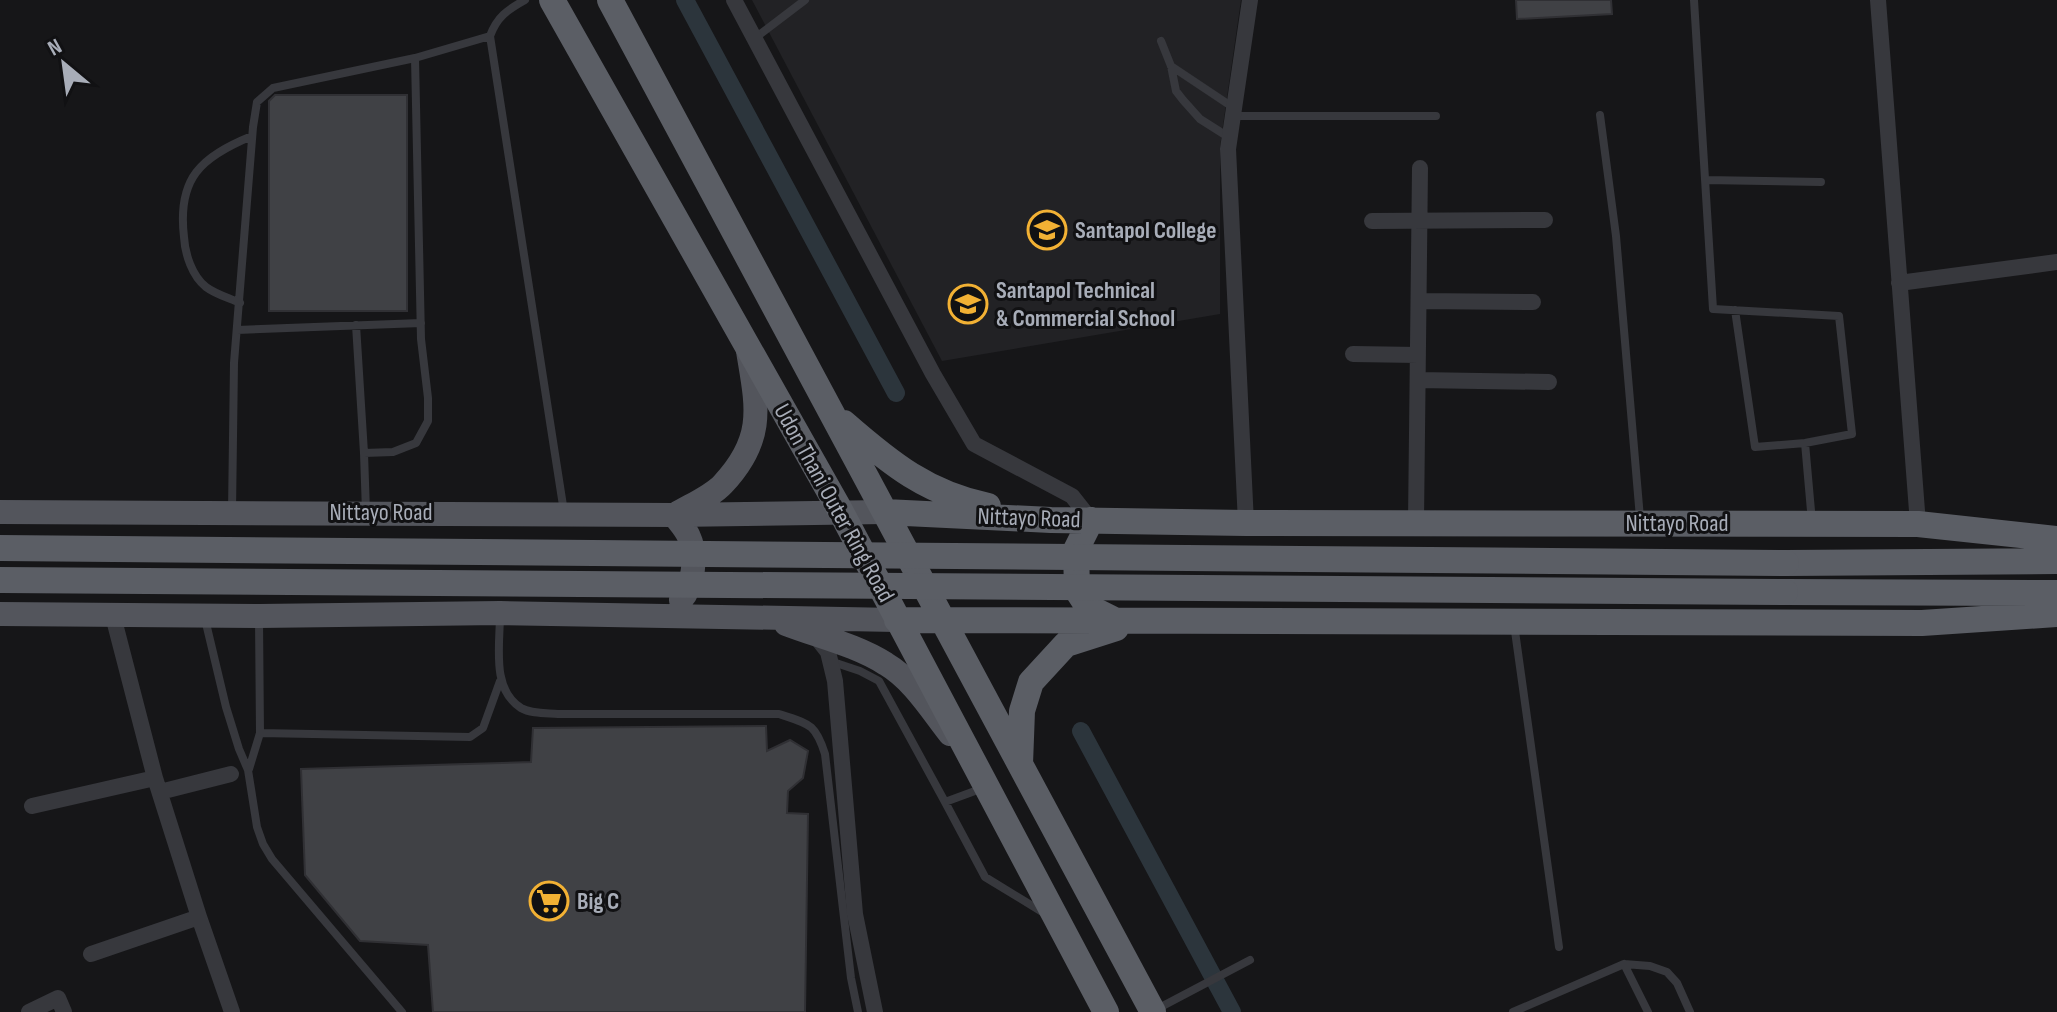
<svg xmlns="http://www.w3.org/2000/svg" width="2057" height="1012" viewBox="0 0 2057 1012" font-family="'Sofia Sans Condensed',sans-serif">
<style>
.built{fill:#222225}
.lines{fill:none;stroke-linecap:round;stroke-linejoin:round}
.canal{stroke:#2c353c;stroke-width:18}
.building{fill:#404145;stroke:#303034;stroke-width:2}
.service{stroke:#37383d;stroke-width:8}
.minor{stroke:#37383d;stroke-width:16}
.primary{stroke:#53555c;stroke-width:24}
.trunk{stroke:#5b5e65;stroke-width:26}
.trunk-bridge{stroke:#5b5e65;stroke-width:26}
.labels{text-anchor:middle;dominant-baseline:central;stroke-width:6;stroke-linejoin:round;paint-order:stroke}
.poi-label{font-size:24px;font-weight:bold;fill:#a8adb8;stroke:#111113;text-anchor:start}
.street-label{font-size:24px;fill:#a8adb8;stroke:#111113}
</style>
<rect width="100%" height="100%" fill="#161618"/>
<!-- built -->
<path class="built" d="M752,0H1241L1220,146V314L942,361Z"/>
<g class="lines">
<!-- canal -->
<path class="canal" d="M685,0L896,393
M1081,731L1232,1012"/>
</g>
<!-- building -->
<path class="building" d="M1516,0H1611L1612,14L1517,19Z
M275,95H407V311H269V101Z
M766,726L767,751L790,740L808,751L803,778L788,791L787,813L808,814L805,1012H433L428,945L360,941L305,875L301,769L531,762L533,728Z"/>
<g class="lines">
<!-- service -->
<path class="service" d="M525,0C507,10 497,17 490,36L564,512
M1694,0L1713,309L1839,316L1852,434L1805,443L1755,447L1735,310
M755,38L805,0
M1161,41L1171,66L1176,91L1183,100L1200,119L1230,138
M1171,66L1234,108
M1600,115L1616,236L1640,518
M1233,116H1436
M1705,180L1821,182
M240,303C229,298 215,294 206,287C192,276 185,254 184,237C177,178 201,157 252,136
M356,325L364,453
M237,330L421,323
M1805,443L1812,522
M232,512L234,363L253,127L257,102L273,88L415,58L490,36
M366,512L364,453L393,452L416,443L428,421V398L421,339L415,58
M500,614C500,645 491,689 521,708C531,714 547,713 558,714H779C809,724 815,723 825,754L851,978L858,1012
M205,619L226,707L239,749L248,770L257,827L263,844L272,859L402,1012
M1514,624L1559,947
M830,661L860,671L879,681L945,802L983,788
M260,733L470,737L483,728L500,681
M249,769L260,733L259,620
M945,802L985,877L1044,913
M1624,964L1648,1012
M1155,1010L1250,960
M1513,1012L1624,964L1650,966L1667,972L1677,983L1690,1012"/>
<!-- minor -->
<path class="minor" d="M734,0L933,374L974,444L1072,496L1091,520
M1878,0L1918,524
M1372,221L1545,220
M1899,283L2057,262
M1419,301L1533,302
M1353,354L1418,355
M1418,380L1549,382
M1416,522L1420,168
M1246,523L1228,149L1250,0
M814,634L828,652L835,681L855,914L875,1012
M160,792L231,774
M32,806L155,778L113,616
M199,917L232,1012
M91,954L199,917L155,778
M29,1012L58,998L64,1012"/>
<!-- primary -->
<path class="primary" d="M0,512L674,515L885,512
M676,514C691,505 712,496 723,484C766,438 757,406 748,351
M674,515C679,522 686,529 689,537C697,554 694,586 681,600
M0,614L259,616L500,613L897,620
M786,624C820,637 856,645 886,664C913,680 931,710 950,734"/>
<!-- trunk -->
<path class="trunk" d="M552,0L841,512L1106,1012
M610,0L1153,1012
M844,423C891,464 927,493 988,506
M885,512L1051,520L1246,523L1918,524L2057,539
M1091,520L1076,550L1077,590L1088,607L1114,620
M1786,563L2057,561
M1785,592L2057,593
M897,620L1922,623L2057,614
M1020,764L1022,711L1031,682L1066,644L1116,628"/>
<!-- trunk-bridge -->
<path class="trunk-bridge" d="M0,548L1786,563
M0,580L1785,592"/>
</g>
<!-- icons -->
<defs>
<g id="university-ring" transform="scale(2)"><circle r="9.5" fill="#111113" stroke="#f2b134" stroke-width="1.5"/><path d="M0-5L7-2L0 1L-7-2ZM-4 1L0 2.5L4 1V4Q0 6-4 4Z" fill="#f2b134"/></g>
<g id="school-ring" transform="scale(2)"><circle r="9.5" fill="#111113" stroke="#f2b134" stroke-width="1.5"/><path d="M0-5L7-2L0 1L-7-2ZM-4 1L0 2.5L4 1V4Q0 6-4 4Z" fill="#f2b134"/></g>
<g id="supermarket-ring" transform="scale(2)"><circle r="9.5" fill="#111113" stroke="#f2b134" stroke-width="1.5"/><path d="M-6-5.5h2.5l.6 2H6L4.5 2H-2.5L-4.4-4H-6ZM-1.5 3.2a1.3 1.3 0 1 0 .1 0ZM3 3.2a1.3 1.3 0 1 0 .1 0Z" fill="#f2b134"/></g>
</defs>
<g fill-rule="evenodd">
<use href="#university-ring" x="1047" y="230"/>
<use href="#school-ring" x="968" y="304"/>
<use href="#supermarket-ring" x="549" y="901"/>
</g>
<g class="labels">
<!-- poi labels -->
<g class="poi-label">
<text x="1075" y="230">Santapol College</text>
<text x="996" y="290">Santapol Technical<tspan x="996" dy="28">&amp; Commercial School</tspan></text>
<text x="577" y="901">Big C</text>
</g>
<!-- street labels -->
<g class="street-label">
<text transform="translate(834 503) rotate(61)">Udon Thani Outer Ring Road</text>
<text x="381" y="512">Nittayo Road</text>
<text transform="translate(1029 518) rotate(2)">Nittayo Road</text>
<text x="1677" y="523">Nittayo Road</text>
</g>
</g>
<!-- north arrow -->
<g transform="translate(64 64) rotate(331)" stroke="#111113" stroke-width="6" paint-order="stroke">
<path d="M0-6L14 30L0 20L-14 30Z" fill="#a8adb8"/>
<text y="-12" font-size="22" font-weight="bold" text-anchor="middle" fill="#a8adb8">N</text>
</g>
</svg>
